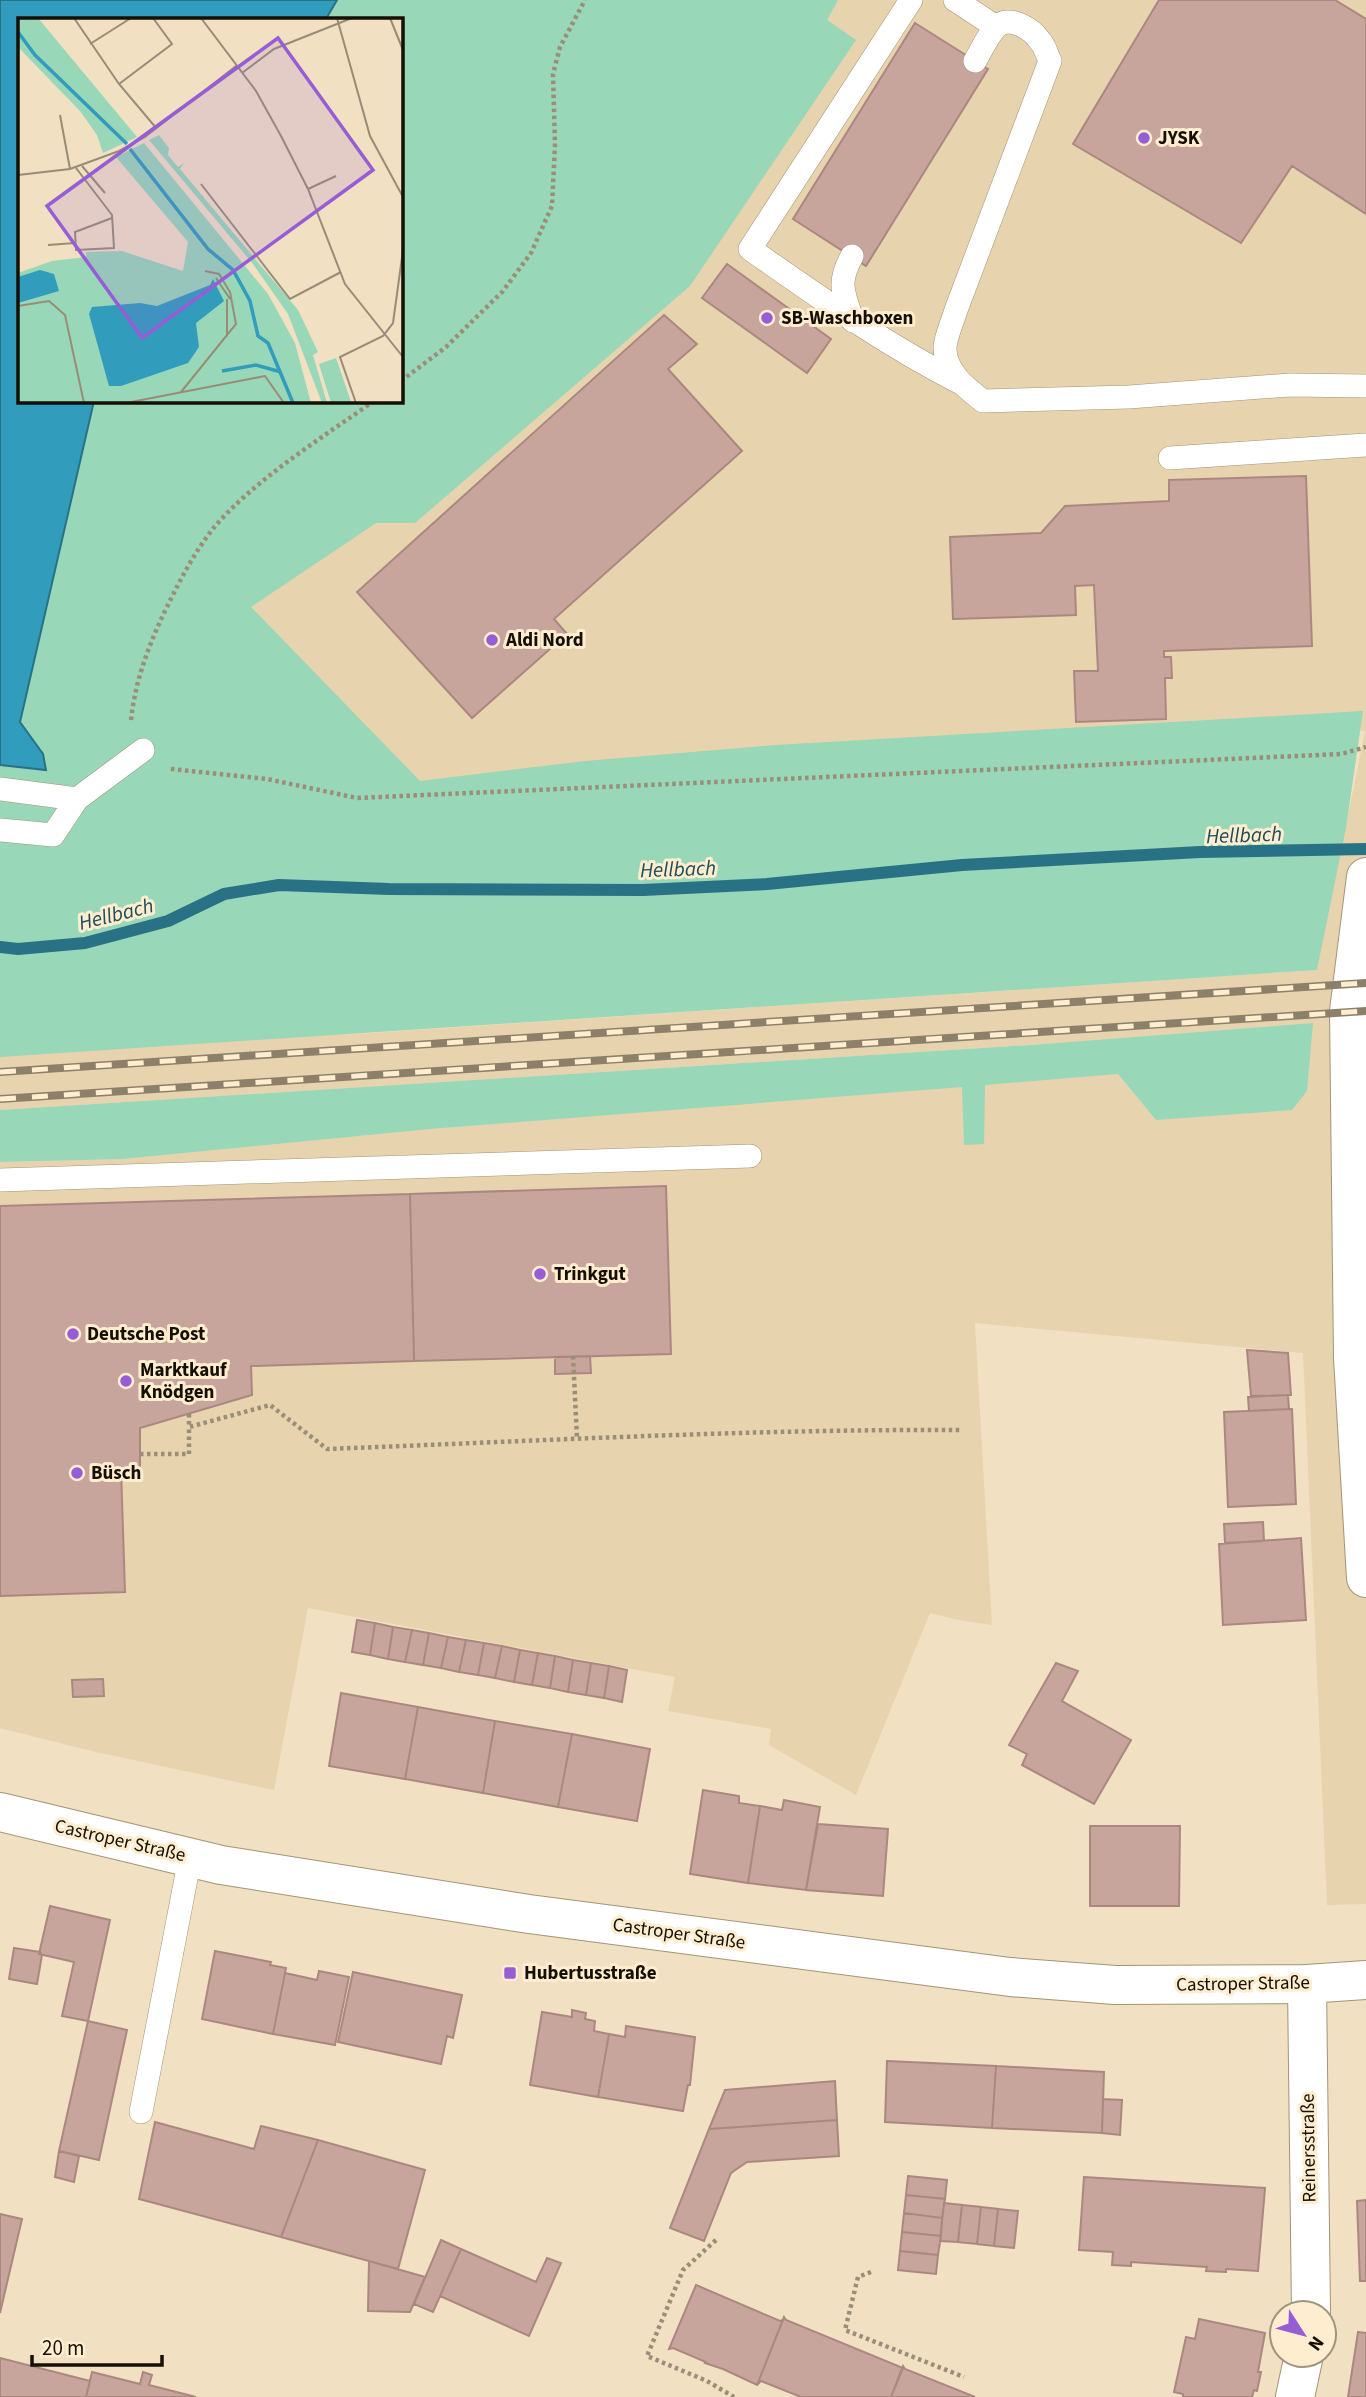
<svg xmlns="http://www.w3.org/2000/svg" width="1366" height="2397" viewBox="0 0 1366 2397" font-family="'Source Sans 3',sans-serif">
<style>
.built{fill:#e7d3ae}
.green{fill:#98d7b7;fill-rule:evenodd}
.water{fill:#329cbc;stroke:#297285;stroke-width:2}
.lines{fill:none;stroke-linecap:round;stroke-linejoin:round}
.stream{stroke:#297285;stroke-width:12}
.building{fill:#c8a59c;stroke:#aa8880;stroke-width:2}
.lane-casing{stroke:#a39477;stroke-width:24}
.street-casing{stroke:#a39477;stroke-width:40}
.secondary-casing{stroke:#a39477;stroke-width:40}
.path{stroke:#9b8e79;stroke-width:4.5;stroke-dasharray:3.5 3.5;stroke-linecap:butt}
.lane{stroke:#fff;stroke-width:23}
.street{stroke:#fff;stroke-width:38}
.secondary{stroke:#fff;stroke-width:38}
.rail-casing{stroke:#8c806b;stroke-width:8}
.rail{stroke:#feedce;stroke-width:5;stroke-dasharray:16;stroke-linecap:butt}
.poi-dot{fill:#965dd5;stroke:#feedce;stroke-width:2.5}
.labels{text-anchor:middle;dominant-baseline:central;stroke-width:6;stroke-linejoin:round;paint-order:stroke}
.poi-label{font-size:19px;font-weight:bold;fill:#150f06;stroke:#feedce;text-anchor:start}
.street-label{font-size:19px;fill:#150f06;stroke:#feedce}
.water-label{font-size:21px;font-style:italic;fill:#204c5b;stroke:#feedce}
.inset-river{fill:none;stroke:#329cbc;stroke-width:3.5}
.inset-road{fill:none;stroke:#998c77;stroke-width:2}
.view{fill:#965dd5;fill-opacity:0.15;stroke:#965dd5;stroke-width:3.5}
.inset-edge{fill:none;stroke:#150f06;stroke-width:3.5}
</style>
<rect width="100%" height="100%" fill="#f1e0c2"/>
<!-- built -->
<path class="built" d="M825,0H1366V1904L1327,1905L1303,1353L975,1323L992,1625L958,1620L930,1613L856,1795L769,1745L771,1729L668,1711L675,1677L308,1608L274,1790L96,1752L0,1728V1162L123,1159L431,1129L1118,1074L1156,1120L1307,1091L1312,1023L1031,1045L0,1110V1052L372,1033L1317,970L1365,731L396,784L243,607Z"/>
<!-- green -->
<path class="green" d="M0,0H838L827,20L856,40L690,286L415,523H376L251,607L420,781L585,761L776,745L1363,711L1346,828L1317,970L0,1057ZM19,19H401V401H19Z
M1313,1023L1307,1091L1292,1110L1156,1120L1118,1074L985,1085L984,1144L964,1145L962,1087L431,1129L123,1159L0,1162V1110L1031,1045Z"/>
<!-- water -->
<path class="water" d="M0,0H337L326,19H19V401H94L20,722L43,754L46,770L0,765Z"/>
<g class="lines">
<!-- stream -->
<path class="stream" d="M0,947L18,949L85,943L168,921L224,894L279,885L389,889L643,890L767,884L962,865L1200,852L1366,849"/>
</g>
<!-- building -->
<path class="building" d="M1159,0H1335L1366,19V214L1292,166L1241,243L1073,144Z
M915,23L988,69L866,266L793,219Z
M727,264L831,339L807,373L702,298Z
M664,315L697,344L668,369L742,451L554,619L567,634L472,718L357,592Z
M1306,476L1312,646L1164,651V657H1171L1172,678H1165L1166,719L1076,722L1074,671H1098L1094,585L1075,586L1076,615L953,619L950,537L1041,533L1065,506L1169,501V480Z
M666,1186L671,1354L414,1361L410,1194Z
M410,1194L414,1361L251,1366L252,1395L140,1428V1468L121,1469L125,1592L0,1596V1206Z
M1247,1350L1288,1353L1291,1395L1251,1396Z
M590,1356L591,1373L555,1374V1357Z
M1288,1395L1289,1409L1249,1411L1248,1397Z
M1292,1409L1296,1504L1228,1507L1224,1412Z
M1263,1522L1264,1541L1225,1543L1224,1524Z
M1301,1538L1306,1620L1223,1625L1219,1544Z
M357,1620L375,1623L370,1655L352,1652Z
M375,1623L393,1627L388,1659L370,1655Z
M393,1627L412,1630L405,1662L388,1659Z
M412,1630L429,1633L423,1665L405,1662Z
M429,1633L448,1637L441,1668L423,1665Z
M448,1637L466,1640L459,1672L441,1668Z
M466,1640L484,1643L478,1675L459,1672Z
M484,1643L502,1646L495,1678L478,1675Z
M502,1646L520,1650L514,1682L495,1678Z
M520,1650L538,1653L532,1685L514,1682Z
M538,1653L555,1656L550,1688L532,1685Z
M555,1656L573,1660L568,1692L550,1688Z
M573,1660L591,1663L586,1695L568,1692Z
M591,1663L609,1666L604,1698L586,1695Z
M1056,1663L1078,1671L1062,1701L1131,1740L1094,1804L1022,1765L1027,1754L1009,1745Z
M609,1666L627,1670L622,1702L604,1698Z
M103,1679L104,1696L73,1697L72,1680Z
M341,1693L418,1707L405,1779L329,1766Z
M418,1707L495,1721L483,1793L405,1779Z
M495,1721L572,1734L558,1807L483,1793Z
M572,1734L650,1749L637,1821L558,1807Z
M703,1790L739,1796V1803L760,1806L748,1883L690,1874Z
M784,1800L820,1807L806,1890L748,1883L760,1806L782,1810Z
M818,1824L888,1829L883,1896L806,1890Z
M1090,1826H1180L1179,1906H1090Z
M50,1906L110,1920L88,2021L62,2016L74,1962L39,1954Z
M14,1948L40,1952L42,1955L37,1984L9,1979Z
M215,1951L271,1962L270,1965L286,1968L273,2034L202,2019Z
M319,1971L349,1977L335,2045L273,2034L285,1973L317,1980Z
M353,1972L462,1995L453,2038L447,2036L441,2064L338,2042Z
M572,2010L586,2013L585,2019L595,2021L594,2031L609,2034L598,2097L530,2085L542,2012L572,2017Z
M88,2021L127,2030L99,2160L59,2151Z
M626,2026L695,2037L690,2085H688L683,2111L598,2097L609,2034L625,2037Z
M887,2061L996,2066L992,2128L885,2122Z
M996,2066L1104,2072L1102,2133L992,2128Z
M835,2081L837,2120L709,2129L725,2090Z
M1103,2099L1122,2100L1120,2135L1102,2133Z
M837,2120L839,2156L747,2162L731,2173L704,2241L670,2228L709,2129Z
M155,2122L254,2149L261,2126L318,2140L281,2237L139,2199Z
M318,2140L425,2170L398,2269L281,2237Z
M59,2151L79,2156L74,2182L55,2177Z
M908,2176L947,2180L945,2199L906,2195Z
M1084,2177L1265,2188L1258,2271L1226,2269V2272L1206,2271L1207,2267L1131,2262V2266L1112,2265L1113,2252L1079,2250Z
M906,2195L945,2199L942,2218L904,2213Z
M1366,2200V2281H1360L1357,2201Z
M944,2203L962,2205L958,2242L940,2241Z
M962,2205L981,2207L977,2244L958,2242Z
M981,2207L998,2209L994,2246L977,2244Z
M998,2209L1018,2211L1014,2248L994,2246Z
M904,2213L942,2218L941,2236L902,2232Z
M0,2214L22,2219L0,2313Z
M902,2232L941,2236L938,2255L900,2251Z
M441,2240L461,2249L433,2312L414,2304Z
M461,2249L536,2282L547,2258L561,2263L529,2336L440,2296Z
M900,2251L938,2255L936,2274L898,2270Z
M369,2261L425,2277L410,2312L368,2311Z
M696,2285L780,2321L783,2320L757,2385L723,2369L705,2363L706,2362L673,2348L669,2349Z
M784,2317L786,2320L903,2368L891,2397H801L761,2381L757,2385Z
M1199,2319L1265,2333L1258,2372H1261L1257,2391L1254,2390L1252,2397H1183V2394L1174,2392L1186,2337L1195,2339Z
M1358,2332L1366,2333V2397H1348Z
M0,2358L90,2381L86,2397H0Z
M903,2366L905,2369L975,2397H891Z
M92,2372L140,2384L143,2372L152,2375L149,2385L196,2397H86Z"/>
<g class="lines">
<!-- lane casing -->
<g class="lane-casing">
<path id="lane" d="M911,0L750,249C819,297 886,345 961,383
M955,0L996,27
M975,61C981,51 988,35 996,27C1009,14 1032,29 1040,41C1045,46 1047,55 1050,61L956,310C953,321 946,335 945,347C944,371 966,388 983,401L1129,397L1290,385L1366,386
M852,256C837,283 843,293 853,321
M1170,458L1366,445
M0,789L77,799
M0,830L53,835L77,799L143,750
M0,1180L750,1156
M141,2112L190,1858"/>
</g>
<!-- street casing -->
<g class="street-casing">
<path id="street" d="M1366,877L1349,1011L1353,1358L1366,1578
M1307,1984L1311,2313
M1295,2397L1304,2355"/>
</g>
<!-- secondary casing -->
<g class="secondary-casing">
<path id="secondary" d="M0,1812L221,1865L529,1914L1010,1977L1115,1985L1307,1984L1366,1980"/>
</g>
<!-- path -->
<path class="path" d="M401,381L446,347L503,291L531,253L552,206L555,145L553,74L560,47L585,0
M131,720C135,682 148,647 164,613C178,584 192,556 212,530C251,482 323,437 374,401
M171,769L267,779L357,798L1341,754L1366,747
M573,1356L577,1438
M189,1414V1427L270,1405L327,1449C538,1441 750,1429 961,1430
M140,1454H189V1427
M716,2240L683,2270L647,2356L707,2381L734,2397
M871,2272L858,2277L845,2330L964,2377"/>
<!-- lane -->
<use href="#lane" class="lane"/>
<!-- street -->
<use href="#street" class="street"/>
<!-- secondary -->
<use href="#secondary" class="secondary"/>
<!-- rail casing -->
<g class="rail-casing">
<path id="rail" d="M0,1072L1366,983
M0,1099L1366,1011"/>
</g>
<!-- rail -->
<use href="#rail" class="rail"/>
</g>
<!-- markers -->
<g class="poi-dot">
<circle cx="1144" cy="138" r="7"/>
<circle cx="767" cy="318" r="7"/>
<circle cx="492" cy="640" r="7"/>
<circle cx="540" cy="1274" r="7"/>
<circle cx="73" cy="1334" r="7"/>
<circle cx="126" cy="1381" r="7"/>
<circle cx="77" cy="1473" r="7"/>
<rect x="503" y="1966" width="14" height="14" rx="3.5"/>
</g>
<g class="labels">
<!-- poi labels -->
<g class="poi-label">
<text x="1158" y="138">JYSK</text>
<text x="781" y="318">SB-Waschboxen</text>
<text x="506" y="640">Aldi Nord</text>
<text x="554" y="1274">Trinkgut</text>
<text x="87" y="1334">Deutsche Post</text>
<text x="140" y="1370">Marktkauf<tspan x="140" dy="22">Knödgen</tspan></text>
<text x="91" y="1473">Büsch</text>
<text x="524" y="1973">Hubertusstraße</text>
</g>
<!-- street labels -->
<g class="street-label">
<text transform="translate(120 1841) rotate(13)">Castroper Straße</text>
<text transform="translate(679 1934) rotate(8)">Castroper Straße</text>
<text transform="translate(1243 1984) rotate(-1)">Castroper Straße</text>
<text transform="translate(1309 2148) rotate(-91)">Reinersstraße</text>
</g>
<!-- water labels -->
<g class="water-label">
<text transform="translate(1244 835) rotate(-2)">Hellbach</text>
<text transform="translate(678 869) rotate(-2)">Hellbach</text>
<text transform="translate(116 914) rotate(-14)">Hellbach</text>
</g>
</g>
<!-- overview -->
<g transform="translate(18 18)">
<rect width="385" height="385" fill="#f1e0c2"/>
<path d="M0,0H20L119,119L85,135L79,117L62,93L0,29ZM141,117L151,130L150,137L160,149L166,145L162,151L280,292L300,334L295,337L309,385H304L270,296L235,246L131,122ZM126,125L250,276L277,325L293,385H0V255L34,243L68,239V234L104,233L165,253L170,224L98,139ZM318,340L333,384L330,385H313L301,346Z" fill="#98d7b7"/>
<path d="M22,252L36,256L41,273L0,285V259ZM195,261L206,283L178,305L181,329L170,345L103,368H91L71,296L74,289L122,285L139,288L192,267Z" fill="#329cbc"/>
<path class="inset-river" d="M0,14L17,37L109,126M112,131L190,231L215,252L232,283L240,318L250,325L275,385M204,353L238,347L263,354"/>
<path class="inset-road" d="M56,0L101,66L139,111M183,0L238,73L263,118L290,171L327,266L385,339M319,0L352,118L385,179M372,0L385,32M72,26L113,0M224,55L256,31L334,0M101,66L154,26L135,0M42,97L52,151M64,148L87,175M58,150L94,197L96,230L58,232L57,214L94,200M0,157L52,151L101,133L127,119L218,48M183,166L272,281L323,254M290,171L318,158M30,227L57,225M198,260L212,281M0,288L31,283L47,297L66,385M209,316V281M163,374L218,306L212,274L201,256L187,253M108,385L247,358L266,385M338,385L322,339L365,318L375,305L385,232"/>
<path class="view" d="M260,20L355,152L124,320L29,188Z"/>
<rect width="385" height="385" class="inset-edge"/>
</g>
<!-- north arrow -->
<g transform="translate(1303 2334) rotate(126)"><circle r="33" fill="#feedce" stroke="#a1947e" stroke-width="2"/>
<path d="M0-5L12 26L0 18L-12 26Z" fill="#965dd5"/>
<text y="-10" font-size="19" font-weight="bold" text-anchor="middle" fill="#150f06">N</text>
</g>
<!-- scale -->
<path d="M32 2355v10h130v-10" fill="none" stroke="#150f06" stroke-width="3.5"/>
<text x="42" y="2355" font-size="21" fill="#150f06" stroke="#feedce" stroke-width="5" paint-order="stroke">20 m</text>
</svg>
